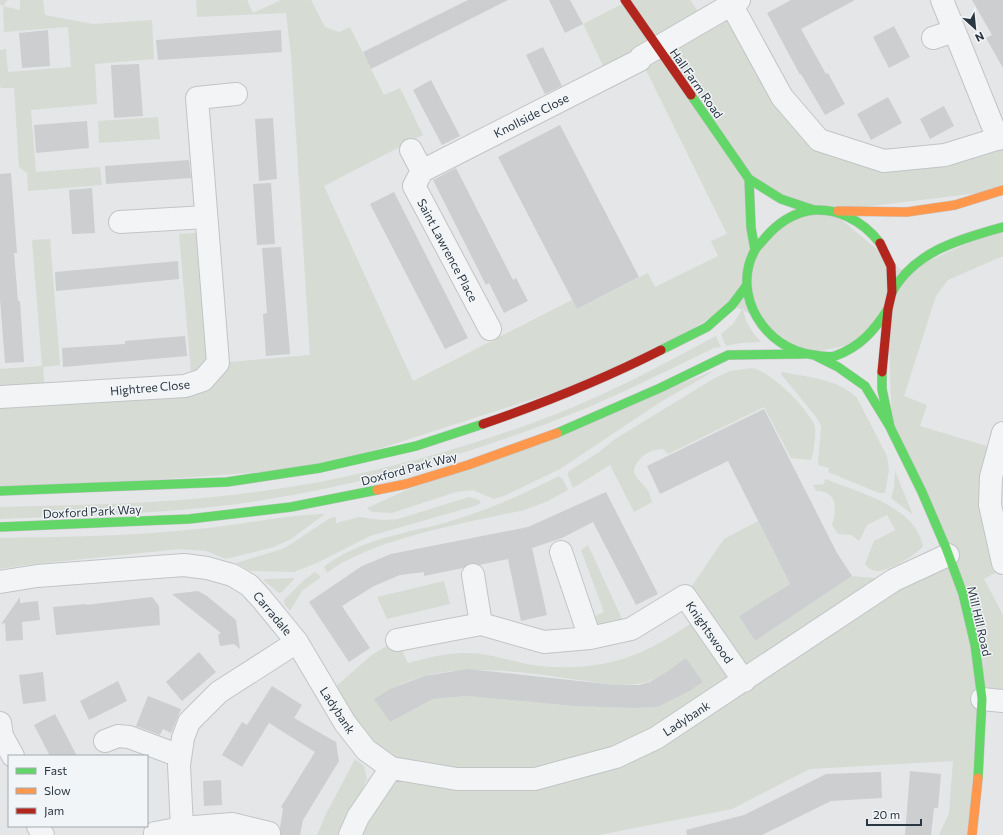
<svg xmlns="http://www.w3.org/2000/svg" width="1003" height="835" viewBox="0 0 1003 835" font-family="Commissioner,sans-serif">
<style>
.green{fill:#d6dcd4;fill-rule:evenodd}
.building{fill:#ccced0}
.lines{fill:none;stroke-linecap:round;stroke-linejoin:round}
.street-casing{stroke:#c2c4c6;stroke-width:24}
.fast-casing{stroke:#c2c4c6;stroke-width:10}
.slow-casing{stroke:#c2c4c6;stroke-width:10}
.jam-casing{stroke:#c2c4c6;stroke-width:10}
.street{stroke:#f3f4f5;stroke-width:22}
.fast{stroke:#63d668;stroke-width:9}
.slow{stroke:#ff974d;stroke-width:9}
.jam{stroke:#b3261e;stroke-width:9}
.labels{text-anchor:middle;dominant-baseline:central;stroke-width:3;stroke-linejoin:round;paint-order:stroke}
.street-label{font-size:12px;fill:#2a3642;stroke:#f2f5f7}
</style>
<rect width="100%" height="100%" fill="#e4e6e8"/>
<!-- green -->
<path class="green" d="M0,0H8L3,6L20,10V0H43L45,15L93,24L152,20L154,59L95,64L97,104L31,110L36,172L100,167L102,185L28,191L27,173L19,167L14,88H1L0,85V50L6,49L8,72L71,67L68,27L4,32L3,6L0,5Z
M196,0H247L253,13L281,0H311L325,27L339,32L350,27L384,95L400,88L423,135L324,186L413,381L572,300L577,309L648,273L655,287L718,256L711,241L727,234L641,60L608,76L583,24L626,2L625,0H690L704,20L731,4L819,140L884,161L1003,137V190L831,211L904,272L1003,227V256L948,280L936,296L904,396L927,405L920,426L997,449L1003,569L984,579L1003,615V701L982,699L972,835H939L949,813L953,761L810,769L732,809L599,835H350L391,768L327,694L373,654L397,640L408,663C427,658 448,652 467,653C491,653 515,663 539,666C607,672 645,656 700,617L685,596L724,539L758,521L790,584L739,616L755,641L852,576L894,580L948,555L892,432L888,310L860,343L804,354L755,316L732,305L620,371L320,468L0,491V369L42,366L32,240L50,239L60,365L43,367L45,394L192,384L179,234L208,232L218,363L310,355L291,56L286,13L197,17ZM750,179L798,213L755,250ZM686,658L703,682L688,692L658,707L633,708L573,706L467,696L433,699L390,722L375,699C390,689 407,680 424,676C482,661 556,678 615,685C651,685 658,680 686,658Z
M158,117L160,139L99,143L98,121Z
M743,308C745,323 751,331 761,342L741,343L726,346L721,334L733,324Z
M716,336L721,347L714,348C672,368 631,389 589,407C484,450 375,482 264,500C177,514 88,515 0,519V507C77,505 155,504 232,495C341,483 448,455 551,416C608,394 662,365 716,336Z
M752,368C773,373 804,405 814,424C817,430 814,453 811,460L791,458L764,407L668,454L663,449C653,450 646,452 640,459C626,475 640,478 648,491C650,494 651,499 652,502L634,512L610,465L573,488L568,476V472L599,452L615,439L713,379L730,371Z
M716,370L659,403L560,469L504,496L494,499L473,490L456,492L392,513L372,512L367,508L407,490Z
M782,372C807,377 839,379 857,398L887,456L889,470L885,493H879L828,472L829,468L818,465L821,426L817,418L781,374Z
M895,471L913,515L891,498L894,487Z
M559,476L563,480L568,490L546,502L524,510C467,523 373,538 327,573L324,567C355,542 399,534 437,525C479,514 520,496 559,476Z
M825,479C858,492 915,506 923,546C917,555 886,573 875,571C871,570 867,567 865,564L874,541L895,530L887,515L867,525L859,541L852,535L838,534L832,525C837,510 838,491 816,491L813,485L824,484Z
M469,497L479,500L481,502L478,505L370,536L317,563L294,572L250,571L236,563L285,548L330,518L336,517V523L359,517L383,520L398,519Z
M325,514L291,539L274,547L226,559L206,551L180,549L26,565L0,569V538C66,537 133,536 198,529C241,525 282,515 325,514Z
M588,545L624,623L600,628L591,618L604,612L581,550Z
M315,572L321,577L302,591L290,611L284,603V600L304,580Z
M295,578L282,592L279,593L263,580L266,579Z
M444,581L450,604L387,619L377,597Z
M355,759L364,766L367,779L341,835H317L326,814Z"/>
<!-- building -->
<path class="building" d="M468,0H508L371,69L363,52Z
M549,0H570L583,24L565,33Z
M791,0H855L801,29L826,74L828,73L845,104L825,115L801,74L800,75L767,13Z
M972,0H1003V68L986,38L992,35Z
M894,26L910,57L889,68L873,37Z
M48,30L50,66L22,68L19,33Z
M281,30L282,52L158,60L156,40Z
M543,47L562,86L545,94L526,55Z
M139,64L143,116L114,118L111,65Z
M431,80L460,136L442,145L413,90Z
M888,97L902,123L871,140L857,114Z
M944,106L954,126L930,139L920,119Z
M273,118L277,179L259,181L255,119Z
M87,121L89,148L36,153L34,125Z
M560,125L639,277L577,309L498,157Z
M189,160L191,178L106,184L105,166Z
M456,168L513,280L516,278L528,301L504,313L489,283L486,285L433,180Z
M11,173L17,253H14L18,301H20L24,362L5,363L0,299V174Z
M271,183L275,244L257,245L253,184Z
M92,188L95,233L72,234L69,190Z
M394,192L468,338L445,349L370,204Z
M281,247L290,354L266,356L263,314L267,313L262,248Z
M178,261L179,279L56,291L55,272Z
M185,336L187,356L63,367L62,348L125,344V341Z
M764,409L837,553L852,576L755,641L739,616L790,584L728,461L660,494L647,466Z
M606,492L658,594L636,605L593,522L562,538L532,548L547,615L521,621L508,559L479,565L471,563L463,568L424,576V572L400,575L374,586L342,606L370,648L349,662L309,602L362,566L391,554L528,527Z
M198,591L207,596L236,620L240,649L234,644L220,646L218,635L221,633L172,594Z
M20,597V603L38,601L40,620L22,622L23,640L6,641L5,623L1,624Z
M152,597L159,606L160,625L56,635L53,607L86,604V605Z
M199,652L216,672L182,701L166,682Z
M686,658L703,682L688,692L658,707L633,708L573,706L467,696L433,699L390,722L374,699L390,689L424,676L468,669L615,685H639L650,682L668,671Z
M43,672L46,701L23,704L19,675Z
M118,681L127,701L89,720L80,701Z
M272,686L302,705L294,718L336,742L339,761L303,820L300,835H281L280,828L283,809L281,807L315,752L269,723L242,767L222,755L242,722L247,725Z
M148,696L181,709L171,733L163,729L160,735L136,726Z
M55,714L77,756H50L34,725Z
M910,771L941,774L938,808H934L931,835H905Z
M881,772L882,798L831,801L762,835H687L686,830L744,815L826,774Z
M221,780L222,805L204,806L203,781Z"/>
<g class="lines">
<!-- street casing -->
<g class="street-casing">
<path id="street" d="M942,0L998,139
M731,4L782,97L819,140L884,161L945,155L1003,137
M933,38L954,31
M411,150L422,171L640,60L641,57L739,0
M422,171L414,186L490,329
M120,222L206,217
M0,397L185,386L203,380L218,363L197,98L236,94
M1003,433L991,477L990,505L1003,563
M561,552L590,638
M473,575L481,624
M0,582L37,576L184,565L207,568L232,575L249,585L261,598L297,642L345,723L366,750L391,768L457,779H535L616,757L656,738L894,580L948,555
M397,640L481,624L544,642L590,638L631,629L685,596L744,681
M982,699L1003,701
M0,723L2,736L13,756
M105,741L118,736L129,737L180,756
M38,826L43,835
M182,828L179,765L183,738L189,722L219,692L297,642
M155,833L182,828L232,824L269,833
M350,835L358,817L391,768"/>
</g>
<!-- fast casing -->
<g class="fast-casing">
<path id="fast" d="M691,95L749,179L781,199L814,210
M749,179L751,228L755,250
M880,243C863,221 836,206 807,211C789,215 776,225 765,238C762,242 757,246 755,250C730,295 766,350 814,355C820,356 830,358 835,356C860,347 874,331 888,309
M892,292C915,251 960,239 1003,227
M661,350L707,327L732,305L747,285
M816,356L838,367L865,386L890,427L922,492L946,548L963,594L975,645L982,699L978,778
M882,372V389L890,427
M557,433L660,388L728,355L804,354
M0,491L227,482L320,468L416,446L483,424
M0,527L189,519L291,507L377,490"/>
</g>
<!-- slow casing -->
<g class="slow-casing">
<path id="slow" d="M838,211L907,212L955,205L1003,190
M377,490L406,484L468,465L557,433
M972,835L978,778"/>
</g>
<!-- jam casing -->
<g class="jam-casing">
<path id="jam" d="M625,0L691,95
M880,243L891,266L892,292L888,309L882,372
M483,424C544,403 604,379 661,350"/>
</g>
<!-- street -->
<use href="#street" class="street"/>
<!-- fast -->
<use href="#fast" class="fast"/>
<!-- slow -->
<use href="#slow" class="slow"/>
<!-- jam -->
<use href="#jam" class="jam"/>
</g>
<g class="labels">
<!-- street labels -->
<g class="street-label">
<text transform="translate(697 83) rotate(55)">Hall Farm Road</text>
<text transform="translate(531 115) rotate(-27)">Knollside Close</text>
<text transform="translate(448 250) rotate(62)">Saint Lawrence Place</text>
<text transform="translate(150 387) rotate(-5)">Hightree Close</text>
<text transform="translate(409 468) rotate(-15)">Doxford Park Way</text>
<text transform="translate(92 511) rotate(-3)">Doxford Park Way</text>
<text transform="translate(273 613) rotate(50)">Carradale</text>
<text transform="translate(980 621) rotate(77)">Mill Hill Road</text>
<text transform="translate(710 632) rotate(55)">Knightswood</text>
<text transform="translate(338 710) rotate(57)">Ladybank</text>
<text transform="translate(686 718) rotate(-33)">Ladybank</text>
</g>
</g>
<!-- legend -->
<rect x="8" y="755" width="140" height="72" fill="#f2f5f7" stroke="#a2a9af"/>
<rect x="16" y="768" width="20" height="6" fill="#63d668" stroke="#a2a9af"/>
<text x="44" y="775" font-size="12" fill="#2a3642">Fast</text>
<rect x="16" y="788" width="20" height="6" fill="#ff974d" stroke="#a2a9af"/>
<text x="44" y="795" font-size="12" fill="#2a3642">Slow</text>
<rect x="16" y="808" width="20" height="6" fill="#b3261e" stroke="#a2a9af"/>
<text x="44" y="815" font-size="12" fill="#2a3642">Jam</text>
<!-- north arrow -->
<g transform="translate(975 28) rotate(153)" stroke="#f2f5f7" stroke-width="3" paint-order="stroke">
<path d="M0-3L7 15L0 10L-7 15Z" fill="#2a3642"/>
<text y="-6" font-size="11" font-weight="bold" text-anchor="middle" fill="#2a3642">N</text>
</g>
<!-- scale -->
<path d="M867 819v6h54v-6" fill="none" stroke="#2a3642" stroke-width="2"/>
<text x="873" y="819" font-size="12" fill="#2a3642" stroke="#f2f5f7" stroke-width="3" paint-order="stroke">20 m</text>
</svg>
